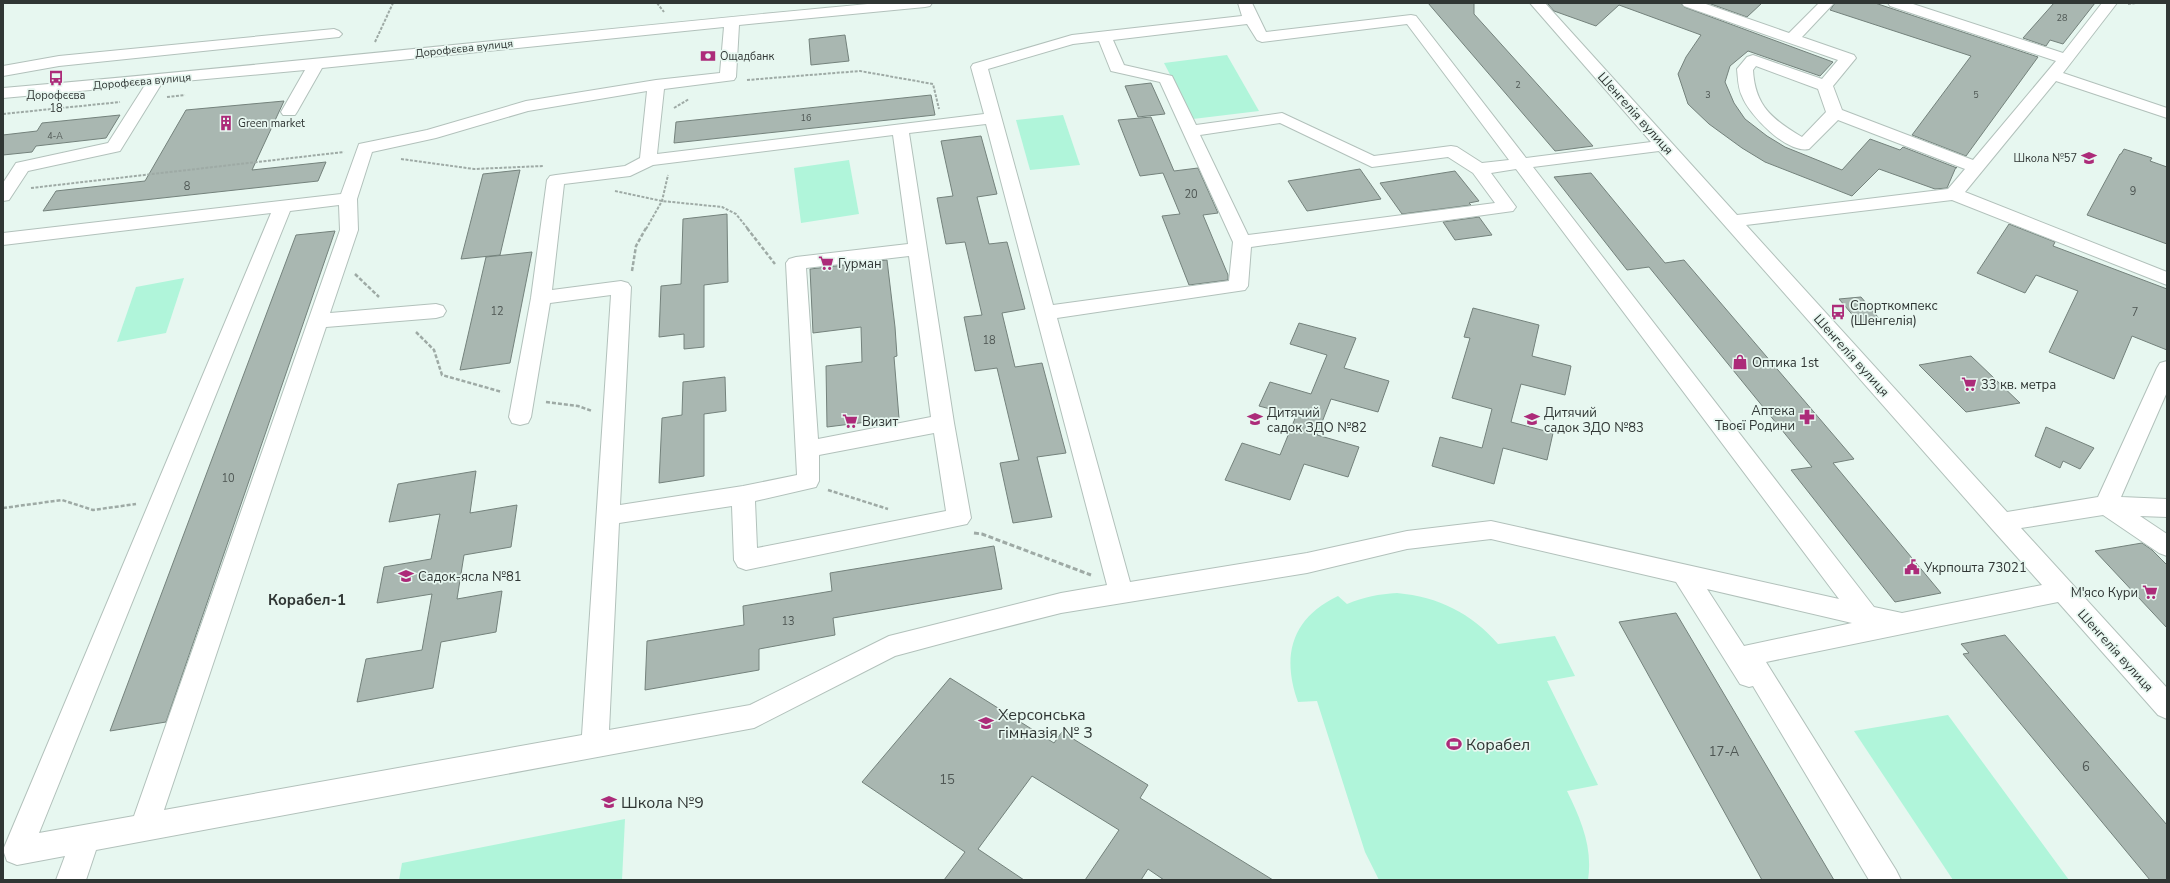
<svg xmlns="http://www.w3.org/2000/svg" width="2170" height="883" font-family="'Nunito Sans',sans-serif">
<style>
.green{fill:#b0f5da}
.building{fill:#a9b7b1;stroke:#74827c}
.lines{fill:none;stroke-linecap:round;stroke-linejoin:round}
.minor-casing{stroke:#b2c1bb;stroke-width:2}
.path-far2{stroke:#9eaaa5;stroke-width:2;stroke-dasharray:3 1.5;stroke-linecap:butt}
.path-far1{stroke:#9eaaa5;stroke-width:2.5;stroke-dasharray:4 2;stroke-linecap:butt}
.path{stroke:#9eaaa5;stroke-width:3;stroke-dasharray:5 2.5;stroke-linecap:butt}
.minor{fill:#fff;fill-rule:evenodd}
.labels{text-anchor:middle;stroke-width:3.5;stroke-linejoin:round;paint-order:stroke}
.far-number-label{font-size:9px;fill:#4e5653}
.far-street-label{font-size:11px;fill:#303634;stroke:#e7f7f0}
.far-poi-label{font-size:11px;fill:#303634;stroke:#e7f7f0;text-anchor:start}
.number-label{font-size:11px;fill:#4e5653}
.street-label{font-size:13px;fill:#303634;stroke:#e7f7f0}
.poi-label{font-size:13px;fill:#303634;stroke:#e7f7f0;text-anchor:start}
.near-number-label{font-size:13px;fill:#4e5653}
.quarter-label{font-size:15px;font-weight:bold;fill:#303634;stroke:#e7f7f0}
.near-poi-label{font-size:16px;fill:#303634;stroke:#e7f7f0;text-anchor:start}
</style>
<rect width="100%" height="100%" fill="#e7f7f0"/>
<g class="green">
<path d="M1227,55L1259,111L1193,119L1164,63Z"/>
<path d="M1063,115L1080,165L1030,170L1016,120Z"/>
<path d="M849,160L859,214L801,223L794,168Z"/>
<path d="M184,278L166,333L117,342L136,287Z"/>
<path d="M1397,593C1439,597 1471,613 1498,644L1555,636L1575,676L1547,681L1598,785L1567,791C1581,820 1593,847 1588,880H1379L1365,852L1317,701L1298,702C1281,655 1292,618 1338,596L1347,604C1364,597 1379,594 1397,593Z"/>
<path d="M1948,715L2069,880H1953L1854,731Z"/>
<path d="M625,819L622,880H399L402,863Z"/>
</g>
<g class="building">
<path d="M1428,3H1474V14L1593,146L1555,151Z"/>
<path d="M1547,3H1681L1684,7L1833,62L1820,76L1748,51L1730,66L1725,82L1734,103L1745,119L1767,136L1785,147L1842,170L1870,139L1900,150L1903,147L1957,168L1956,167L1947,188L1935,189L1879,169L1852,196L1765,162L1742,148L1709,124L1688,104L1678,74L1686,57L1701,35L1619,5L1596,26L1554,11Z"/>
<path d="M1708,3H1762L1747,17Z"/>
<path d="M1835,3H1875L2038,57L1966,156L1912,135L1971,56L1830,10Z"/>
<path d="M2054,3H2095L2063,44L2050,40L2046,46L2023,38Z"/>
<path d="M845,35L849,61L811,65L809,39Z"/>
<path d="M1151,83L1165,114L1138,117L1125,86Z"/>
<path d="M931,95L935,115L674,143L676,122Z"/>
<path d="M284,101L252,170L326,162L318,181L43,211L56,191L145,181L186,110Z"/>
<path d="M120,115L106,138L36,146L32,152L3,155V135L37,131L42,123Z"/>
<path d="M1151,117L1174,171L1198,168L1218,213L1203,215L1228,275V280L1189,285L1162,216L1180,214L1163,173L1140,176L1118,120Z"/>
<path d="M981,136L997,194L977,197L989,244L1007,242L1025,309L1002,313L1015,367L1042,363L1066,453L1037,457L1052,517L1013,523L1000,463L1019,460L997,368L975,371L964,317L982,315L965,242L946,244L937,198L953,196L941,141Z"/>
<path d="M2124,149L2152,158L2150,161L2167,167V244L2087,215L2120,154H2121Z"/>
<path d="M1360,169L1381,199L1307,211L1288,181Z"/>
<path d="M520,170L500,255L461,259L483,174Z"/>
<path d="M1455,171L1479,201L1469,203L1471,205L1402,214L1380,183Z"/>
<path d="M1591,173L1665,263L1684,260L1854,459L1833,463L1941,593L1895,602L1791,470L1812,467L1649,267L1627,270L1554,177Z"/>
<path d="M727,214L728,282L704,285V347L684,349V334L659,337L661,286L681,284L683,219Z"/>
<path d="M1479,217L1492,235L1455,240L1443,222Z"/>
<path d="M2009,224L2055,242L2053,246L2167,289V350L2132,336L2114,379L2049,352L2078,291L2036,275L2025,293L1977,273Z"/>
<path d="M335,231L166,722L110,731L296,235Z"/>
<path d="M532,252L510,363L460,370L486,257Z"/>
<path d="M887,260L895,327L897,356L894,357L899,418L827,427L826,366L862,362L861,327L813,333L810,269Z"/>
<path d="M1861,297L1883,323L1861,325L1839,299Z"/>
<path d="M1473,308L1539,325L1532,356L1571,366L1565,395L1521,384L1511,422L1553,433L1547,460L1503,448L1494,484L1432,466L1440,437L1482,448L1492,409L1452,398L1470,338L1464,337Z"/>
<path d="M1299,323L1356,338L1344,368L1389,381L1378,412L1331,399L1317,435L1359,447L1348,477L1304,464L1290,500L1225,480L1242,443L1280,455L1296,416L1259,406L1270,382L1311,394L1327,355L1290,344Z"/>
<path d="M1971,356L2020,403L1966,412L1919,365Z"/>
<path d="M725,377L726,411L704,414V476L659,483L662,418L682,415L683,382Z"/>
<path d="M2046,427L2094,448L2080,469L2063,461L2060,468L2035,456Z"/>
<path d="M476,471L470,513L517,505L511,547L464,555L457,599L502,591L496,632L441,642L433,688L357,702L366,659L422,650L432,594L377,603L384,567L431,559L440,514L389,522L398,484Z"/>
<path d="M2142,543L2152,550L2167,565V628L2095,551Z"/>
<path d="M994,546L1002,589L833,618L835,635L759,649V670L645,690L647,641L744,625L743,606L832,591L830,573Z"/>
<path d="M1676,613L1834,880H1762L1619,622Z"/>
<path d="M2005,635L2167,825V880H2150L1963,654L1969,653L1961,644Z"/>
<path d="M950,678L1054,743L1062,732L1148,785L1140,798L1273,880H1164L1148,869L1141,880H1085L1119,830L1032,776L978,849L1024,880H944L965,852L862,782Z"/>
</g>
<g class="lines">
<g class="minor-casing">
<g id="minor">
<path d="M878,3H932L930,6L925,7L739,25L736,77L734,80L664,89L657,154L984,114L971,67L973,64L1072,35L1242,16L1238,3H1252L1266,32L1411,15L1416,16L1526,158L1651,142L1530,3H1545L1737,215L1948,189L1965,169L1838,120L1809,149C1787,154 1749,115 1742,96C1738,88 1738,78 1737,69L1747,57L1753,55L1822,79L1838,60L1684,6L1682,3H1703L1789,33L1819,3H1834L1802,37L1854,55L1856,58L1833,86L1842,110L1973,160L2056,61L1890,6L1888,3H1910L2063,53L2102,3H2117L2063,73L2167,108V118L2056,81L1965,192L2167,272V285L1952,200L1746,225L2007,512L2098,497L2157,368L2160,363L2167,361V392L2121,497L2167,499V517L2140,516L2167,534V556L2159,553L2103,515L2021,528L2167,688V719L2158,715L2058,602L1766,662L1896,870L1901,880H1869L1753,686L1749,687L1740,684L1676,582L1491,539L1407,549L1307,573L1061,613L962,638L895,656L754,728L96,850L86,880H56L65,856L17,865L7,861L3,850L271,213L3,245V233L341,194L359,144L427,130L526,101L656,80L720,73L724,27L322,68L297,112L295,115H283L281,112L305,70L162,83L120,151L28,171L9,200L3,201V183L16,163L108,143L145,85L3,98V88C295,63 587,30 878,3ZM1247,24L1257,40L1262,42L1407,24L1509,160L1482,163L1457,147L1451,146L1374,156L1282,113L1196,125L1172,76L1124,65L1113,40ZM1099,41L1111,71L1160,82L1233,242L1229,281L1053,305L988,69L1073,44ZM1756,66L1818,89L1826,112L1802,137C1772,119 1755,106 1753,70ZM647,91L640,158L625,166L556,175L550,176L547,180L531,298L509,417L512,423L520,425L528,423L531,417L550,303L611,295L582,735L164,810L326,327L436,318L443,316L446,311L443,306L436,304L330,313L358,230L357,199L372,152L436,138L528,111ZM1280,123L1372,167L1448,157L1473,173L1495,203L1248,235L1200,135ZM986,124L1107,585L1061,593L889,636L750,705L609,730L619,523L732,506L734,560L738,567L746,570L967,524L971,518L954,423L909,133ZM893,135L908,244L796,257L789,259L786,263L797,475L743,486L620,505L631,287L628,283L621,281L552,290L564,184L630,176L653,165ZM1659,151L1992,529L2042,585L1902,613L1874,607L1533,167ZM1516,169L1839,599L1491,521L1407,531L1307,553L1130,582L1057,318L1245,290L1248,286L1251,247L1513,211L1516,207L1491,173ZM339,205L340,230L134,816L39,833L290,211ZM909,256L931,417L818,439L806,268ZM934,433L946,511L757,548L755,501L816,487L819,481V455ZM1707,589L1852,623L1744,646Z"/>
<path d="M334,29L339,31L342,34L339,37L59,66L3,76V66L59,56Z"/>
</g>
</g>
<g class="path-far2">
<path d="M657,3L664,12"/>
<path d="M2128,4L2136,3"/>
<path d="M375,42L393,3"/>
<path d="M747,80L860,71L933,84L939,109"/>
<path d="M167,97L185,95"/>
<path d="M674,108L689,99"/>
<path d="M3,114L120,102"/>
<path d="M401,159L474,169L543,166"/>
<path d="M31,188L344,152"/>
<path d="M615,191L662,201L722,207L736,214L748,229"/>
<path d="M646,229L662,201L668,175"/>
</g>
<g class="path-far1">
<path d="M747,228L775,264"/>
<path d="M632,271L636,246L646,228"/>
<path d="M355,274L379,297"/>
<path d="M416,332L434,350L442,375L502,392"/>
<path d="M546,402L578,406L592,411"/>
<path d="M828,490L888,509"/>
<path d="M3,508L62,500L93,510L136,504"/>
</g>
<path class="path" d="M974,533L982,534L1091,575"/>
<use href="#minor" class="minor"/>
</g>
<defs>
<g id="bank-bare" transform="scale(1.2)"><path d="M-6-4H6V4H-6ZM0-2.3a2.3 2.3 0 1 0 0 4.6a2.3 2.3 0 1 0 0-4.6Z" fill="#ac2b79" stroke="#e7f7f0" stroke-width="2.5" paint-order="stroke"/></g>
<g id="bus-bare" transform="scale(1.2)"><path d="M-5-6H5V4H4V6H2V4H-2V6H-4V4H-5ZM-3.5-4V0h7V-4ZM-3.5 1.2v1.5H-2V1.2ZM2 1.2v1.5H3.5V1.2Z" fill="#ac2b79" stroke="#e7f7f0" stroke-width="2.5" paint-order="stroke"/></g>
<g id="building-bare" transform="scale(1.2)"><path d="M-4-6H4V6H1V3H-1V6H-4ZM-2.5-4.3h1.7v1.8h-1.7ZM.8-4.3h1.7v1.8H.8ZM-2.5-1h1.7V.8h-1.7ZM.8-1h1.7V.8H.8Z" fill="#ac2b79" stroke="#e7f7f0" stroke-width="2.5" paint-order="stroke"/></g>
<g id="school-bare" transform="scale(1.2)"><path d="M0-5L7-2L0 1L-7-2ZM-4 1L0 2.5L4 1V4Q0 6-4 4Z" fill="#ac2b79" stroke="#e7f7f0" stroke-width="2.5" paint-order="stroke"/></g>
<g id="supermarket-bare" transform="scale(1.2)"><path d="M-6-5.5h2.5l.6 2H6L4.5 2H-2.5L-4.4-4H-6ZM-1.5 3.2a1.3 1.3 0 1 0 .1 0ZM3 3.2a1.3 1.3 0 1 0 .1 0Z" fill="#ac2b79" stroke="#e7f7f0" stroke-width="2.5" paint-order="stroke"/></g>
<g id="shop-bare" transform="scale(1.2)"><path d="M-5-2.5h2.3a2.7 3.5 0 0 1 5.4 0H5L5.5 6h-11ZM-1.5-2.5h3a1.5 2.3 0 0 0-3 0Z" fill="#ac2b79" stroke="#e7f7f0" stroke-width="2.5" paint-order="stroke"/></g>
<g id="pharmacy-bare" transform="scale(1.2)"><path d="M-2-6h4v4h4v4h-4v4h-4v-4h-4v-4h4Z" fill="#ac2b79" stroke="#e7f7f0" stroke-width="2.5" paint-order="stroke"/></g>
<g id="civic-bare" transform="scale(1.2)"><path d="M-.6-6.5H3V-4.5H.6V-3L4-1V1h2V6H-6V1h2V-1L-.6-3ZM-1.2 2.5V6h2.4V2.5Z" fill="#ac2b79" stroke="#e7f7f0" stroke-width="2.5" paint-order="stroke"/></g>
<g id="stadium-bare" transform="scale(1.2)"><path d="M0-5a6.5 5 0 1 0 0 10a6.5 5 0 1 0 0-10ZM-3.5-1.8h7v3.6h-7Z" fill="#ac2b79" stroke="#e7f7f0" stroke-width="2.5" paint-order="stroke"/></g>
</defs>
<g fill-rule="evenodd">
<use href="#bank-bare" x="708" y="56"/>
<use href="#bus-bare" x="56" y="78"/>
<use href="#building-bare" x="226" y="123"/>
<use href="#school-bare" x="2089" y="158"/>
<use href="#supermarket-bare" x="826" y="263"/>
<use href="#bus-bare" x="1838" y="312"/>
<use href="#shop-bare" x="1740" y="362"/>
<use href="#supermarket-bare" x="1969" y="384"/>
<use href="#pharmacy-bare" x="1807" y="417"/>
<use href="#school-bare" x="1255" y="419"/>
<use href="#school-bare" x="1532" y="419"/>
<use href="#supermarket-bare" x="850" y="421"/>
<use href="#civic-bare" x="1912" y="567"/>
<use href="#school-bare" x="406" y="576"/>
<use href="#supermarket-bare" x="2150" y="592"/>
<use href="#school-bare" x="986" y="723"/>
<use href="#stadium-bare" x="1454" y="744"/>
<use href="#school-bare" x="609" y="802"/>
</g>
<g class="labels">
<g class="far-number-label">
<text x="2062" y="21">28</text>
<text x="1518" y="88">2</text>
<text x="1708" y="98">3</text>
<text x="1976" y="98">5</text>
<text x="806" y="121">16</text>
<text x="55" y="139">4-А</text>
</g>
<g class="far-street-label">
<text transform="translate(464 48) rotate(-6)" y="4">Дорофєєва вулиця</text>
<text transform="translate(142 81) rotate(-5)" y="4">Дорофєєва вулиця</text>
</g>
<g class="far-poi-label">
<text x="720" y="60">Ощадбанк</text>
<text x="56" y="99" text-anchor="middle">Дорофєєва<tspan x="56" dy="13">18</tspan></text>
<text x="238" y="127">Green market</text>
<text x="2077" y="162" text-anchor="end">Школа №57</text>
</g>
<g class="number-label">
<text x="187" y="190">8</text>
<text x="2133" y="195">9</text>
<text x="1191" y="198">20</text>
<text x="497" y="315">12</text>
<text x="2135" y="316">7</text>
<text x="989" y="344">18</text>
<text x="228" y="482">10</text>
<text x="788" y="625">13</text>
</g>
<g class="street-label">
<text transform="translate(1636 113) rotate(48)" y="5">Шенгелія вулиця</text>
<text transform="translate(1852 355) rotate(48)" y="5">Шенгелія вулиця</text>
<text transform="translate(2116 650) rotate(48)" y="5">Шенгелія вулиця</text>
</g>
<g class="poi-label">
<text x="838" y="268">Гурман</text>
<text x="1850" y="310">Спорткомпекс<tspan x="1850" dy="15">(Шенгелія)</tspan></text>
<text x="1752" y="367">Оптика 1st</text>
<text x="1981" y="389">33 кв. метра</text>
<text x="1795" y="415" text-anchor="end">Аптека<tspan x="1795" dy="15">Твоєї Родини</tspan></text>
<text x="1267" y="417">Дитячий<tspan x="1267" dy="15">садок ЗДО №82</tspan></text>
<text x="1544" y="417">Дитячий<tspan x="1544" dy="15">садок ЗДО №83</tspan></text>
<text x="862" y="426">Визит</text>
<text x="1924" y="572">Укрпошта 73021</text>
<text x="418" y="581">Садок-ясла №81</text>
<text x="2138" y="597" text-anchor="end">М'ясо Кури</text>
</g>
<g class="near-number-label">
<text x="1724" y="756">17-А</text>
<text x="2086" y="771">6</text>
<text x="947" y="784">15</text>
</g>
<g class="quarter-label">
<text x="307" y="605">Корабел-1</text>
</g>
<g class="near-poi-label">
<text x="998" y="720">Херсонська<tspan x="998" dy="18">гімназія № 3</tspan></text>
<text x="1466" y="750">Корабел</text>
<text x="621" y="808">Школа №9</text>
</g>
</g>
<rect width="2170" height="883" fill="none" stroke="#303634" stroke-width="8"/>
</svg>
